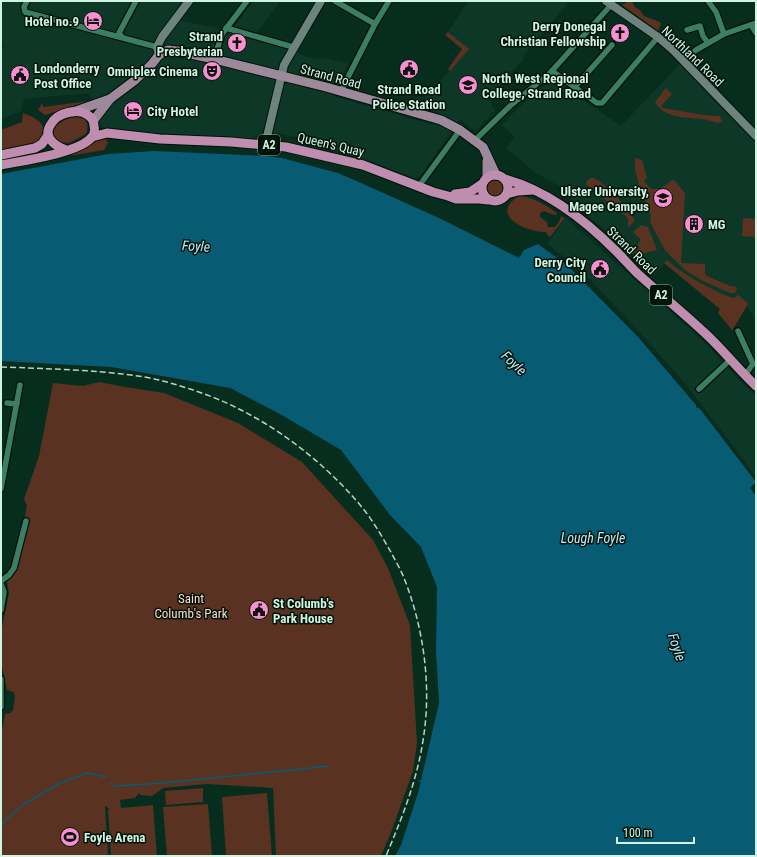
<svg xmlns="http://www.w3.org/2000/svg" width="757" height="857" font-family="'Roboto Condensed',sans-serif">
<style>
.built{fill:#0d3827}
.green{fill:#593222}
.water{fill:#075b72}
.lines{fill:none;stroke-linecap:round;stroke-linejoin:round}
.stream{stroke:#075b72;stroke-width:1.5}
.minor-casing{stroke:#01130a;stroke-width:8}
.secondary-casing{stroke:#01130a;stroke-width:10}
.primary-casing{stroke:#01130a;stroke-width:11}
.trunk-casing{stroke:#01130a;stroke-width:11}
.minor{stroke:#3b7e61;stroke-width:5.5}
.secondary{stroke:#6d847e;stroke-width:8}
.primary{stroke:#9e899b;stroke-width:9}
.trunk{stroke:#bf8dae;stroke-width:9}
.rail{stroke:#b4d7c6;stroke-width:1.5;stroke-dasharray:6 3;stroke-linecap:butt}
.labels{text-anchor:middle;stroke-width:3;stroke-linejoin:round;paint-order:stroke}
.shield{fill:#001409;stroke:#92b0a1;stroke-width:1}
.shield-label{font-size:12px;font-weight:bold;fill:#d1f3e2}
.poi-label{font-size:13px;font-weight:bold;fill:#d1f3e2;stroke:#001409;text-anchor:end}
.street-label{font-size:13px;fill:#d1f3e2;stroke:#001409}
.park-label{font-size:13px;fill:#ffd6c5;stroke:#001409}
.water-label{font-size:14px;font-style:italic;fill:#bdeafb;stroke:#001409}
</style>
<rect width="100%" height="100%" fill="#072d1e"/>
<g class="built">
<path d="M1,1H186L174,19L221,29L230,32L254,1H280L256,34L307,57L323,59L325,58L348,63L333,96L434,125L438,112L418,107L468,49L448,32L468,1H570L524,55L523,60L488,97L495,111L475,131L460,119L420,176L414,178L357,156L325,148L326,146L317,143L315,145L309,144V140L277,133H262L255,136L254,140L110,130L102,127L99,121L100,116L89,93L24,99L21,111L4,118L1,125V49L4,47L1,36Z"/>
<path d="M681,63L756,141V321L747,306L732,330L718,313L720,309L665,263L654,275L621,243L575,205L567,191L536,173L506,148L515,137L502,125L515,111L552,79L621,126Z"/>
<path d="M566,218L704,342L736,377L756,396V477L725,435L678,375L632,324L581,270L547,244Z"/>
</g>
<g class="green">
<path d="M629,1H632L634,6L640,10L644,16L660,22L661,24L658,31L622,5Z"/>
<path d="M448,32L469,49L450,71L448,69L462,49L445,35Z"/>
<path d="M666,88L672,94L661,106L663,108L703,115L720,116L722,122L717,123C697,114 668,124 655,102Z"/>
<path d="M89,101V102L45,115L38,110L41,105L43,104V107Z"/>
<path d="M23,113C33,117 47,122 43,136C42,139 38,143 35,145C24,148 12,149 1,151V130L22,122Z"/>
<path d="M75,116C86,116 90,124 86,134L69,143L60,142C41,129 64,120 75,116Z"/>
<path d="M104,139H106L108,143L104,150L74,155H63L94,140Z"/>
<path d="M636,158L642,160L647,178L644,181L651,189H660L672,180L675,181L685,193L681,263L705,264V274L707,276L730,286L737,287L736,292L733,293H730L703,281L685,270L665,250L650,222L651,216L639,185L635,169V159Z"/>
<path d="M590,178H594C611,188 624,204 635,220L628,228V218L587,185L586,182Z"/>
<circle cx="495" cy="188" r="9"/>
<path d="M519,196C534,197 545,205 557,213L556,215L551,214L544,211L540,213V217L547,222L548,227H555L559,222L561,216L565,218L550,237L547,235L546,232C526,232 488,215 519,196Z"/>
<path d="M743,218L756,219V237L742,236Z"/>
<path d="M641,225L648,227L657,250L637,255L634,253L639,247L638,244L641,240L633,232Z"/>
<path d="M667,260C685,276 708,288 730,297L734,298L738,295L748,303L747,306L733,329L732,330L718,313L720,309L664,263Z"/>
<path d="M99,382L125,387L164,393L238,423L302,462L373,540L388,568L410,625L417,743L413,771L392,830L381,856H276L273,788L207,784L163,788L152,796L140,795L139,793L135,798L120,800L121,808L153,805L157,856H111L108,809H110L105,806L108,856H1V736L5,714L10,713L13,710L15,696L13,692L7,690L1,662V632L9,593L7,582L18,565L24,520L27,506L24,499L39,456L53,383L83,386Z"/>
<path d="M203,788V802L166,805L165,791Z"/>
<path d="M267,793L272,856H226L222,797Z"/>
<path d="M208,804L212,856H167L163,807Z"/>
</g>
<path class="water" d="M154,151L266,156L282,158L319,168L338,173L361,183L439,218L519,258L524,250L538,244L568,266L638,337L696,405V407L700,409L756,482L750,488L756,496V856H395L401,845L418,793L439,703L436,651L437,587L421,547L390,515L341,450L280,414L230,388L111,367L1,361V174L108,154Z"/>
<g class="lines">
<g class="stream">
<path d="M419,781H421"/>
<path d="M111,783L115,786L163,783L329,766"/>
<path d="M1,824L24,804L58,784L87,773L106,777"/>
</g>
<g class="minor-casing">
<g id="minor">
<path d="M27,1L24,7L25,12L157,47"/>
<path d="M335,1L375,24"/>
<path d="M708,1L716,12L724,34"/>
<path d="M751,25L756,33"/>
<path d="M226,28L293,47"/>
<path d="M687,30L700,26L703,36L708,43"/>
<path d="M122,37L119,33L136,1"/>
<path d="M214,59L222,34L247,1"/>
<path d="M684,60L696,50L724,34L756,23"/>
<path d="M552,71L597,103H602L658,37"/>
<path d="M575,87L612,45"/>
<path d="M341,91L375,24L389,1"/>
<path d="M474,141L510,106L550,73L611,5"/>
<path d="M419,186L460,130"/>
<path d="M738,331L753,364L745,375"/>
<path d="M699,389L730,360"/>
<path d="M7,403L17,404"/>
<path d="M1,489L20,385"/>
<path d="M1,581L9,575L14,568L26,521"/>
<path d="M1,584L4,592L1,610"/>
<path d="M1,679V707"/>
</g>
</g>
<g class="secondary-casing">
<g id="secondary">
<path d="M606,1L658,37L673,50L756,136"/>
<path d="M159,55L157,47L162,37L189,1"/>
<path d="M265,145L284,65L321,1"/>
</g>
</g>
<g class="primary-casing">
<g id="primary">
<path d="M73,112L110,99"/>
<path d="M93,121L110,99L134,81L151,65L159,55L168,50L177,51L214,59L326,87L441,120L460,130L483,147L496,175"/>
<path d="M487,161V177"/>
</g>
</g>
<g class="trunk-casing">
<g id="trunk">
<path d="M92,137L107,133L160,139L231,142L286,147L363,165L433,192L448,196L456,199H479L488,200"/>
<path d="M1,155L35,148L42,144L48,135"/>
<path d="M1,165C21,161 78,153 91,138C94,135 95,130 94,126C94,122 92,118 89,116C78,107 57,113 51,124C42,137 55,146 66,150"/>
<circle cx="495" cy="188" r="13"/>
<path d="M505,179C546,190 586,221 616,251C623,258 630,266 637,273C660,294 685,314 707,335C724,351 739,370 756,386"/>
<path d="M455,194L470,192L482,184"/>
<path d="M507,194L518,191L533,190"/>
</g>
</g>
<use href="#minor" class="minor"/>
<use href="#secondary" class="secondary"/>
<use href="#primary" class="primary"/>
<use href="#trunk" class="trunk"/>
<path class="rail" d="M1,367C31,368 60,369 90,371C114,373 140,375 163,381C189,388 216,397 239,409C287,433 332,470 365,511C375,524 384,540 392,554C396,562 401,570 404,578C421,621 429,669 426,715C422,768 406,808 386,856"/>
</g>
<defs>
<g id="hotel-disc" transform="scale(1)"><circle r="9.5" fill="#f690cf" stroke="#001409"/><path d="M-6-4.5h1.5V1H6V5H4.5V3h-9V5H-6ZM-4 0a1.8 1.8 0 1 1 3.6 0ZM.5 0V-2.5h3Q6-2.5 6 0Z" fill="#111"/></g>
<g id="church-disc" transform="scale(1)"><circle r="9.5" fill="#f690cf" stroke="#001409"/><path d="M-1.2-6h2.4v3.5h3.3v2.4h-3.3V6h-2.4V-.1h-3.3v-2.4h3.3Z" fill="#111"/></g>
<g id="civic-disc" transform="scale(1)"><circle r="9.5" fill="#f690cf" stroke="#001409"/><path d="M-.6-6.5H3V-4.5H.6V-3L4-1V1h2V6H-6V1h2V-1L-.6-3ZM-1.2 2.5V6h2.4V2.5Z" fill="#111"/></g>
<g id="theatre-disc" transform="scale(1)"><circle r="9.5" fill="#f690cf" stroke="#001409"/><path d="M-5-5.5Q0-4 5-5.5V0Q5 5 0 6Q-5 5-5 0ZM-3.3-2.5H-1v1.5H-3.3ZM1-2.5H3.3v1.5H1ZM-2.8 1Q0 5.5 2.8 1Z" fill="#111"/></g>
<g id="university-disc" transform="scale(1)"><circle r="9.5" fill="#f690cf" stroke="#001409"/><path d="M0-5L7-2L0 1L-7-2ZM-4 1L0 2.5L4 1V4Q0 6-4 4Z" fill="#111"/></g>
<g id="building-disc" transform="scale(1)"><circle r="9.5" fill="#f690cf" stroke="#001409"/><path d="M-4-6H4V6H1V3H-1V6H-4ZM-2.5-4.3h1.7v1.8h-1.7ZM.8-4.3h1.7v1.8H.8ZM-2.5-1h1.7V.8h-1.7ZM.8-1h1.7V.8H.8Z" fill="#111"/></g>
<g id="stadium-disc" transform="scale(1)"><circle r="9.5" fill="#f690cf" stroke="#001409"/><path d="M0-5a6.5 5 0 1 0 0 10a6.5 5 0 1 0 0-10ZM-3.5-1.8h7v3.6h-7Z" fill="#111"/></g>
</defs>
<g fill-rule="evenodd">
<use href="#hotel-disc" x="93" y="21"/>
<use href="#church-disc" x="620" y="33"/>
<use href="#church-disc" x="237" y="43"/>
<use href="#civic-disc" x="409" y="69"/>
<use href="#theatre-disc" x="212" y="71"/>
<use href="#civic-disc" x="20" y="75"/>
<use href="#university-disc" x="468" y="85"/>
<use href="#hotel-disc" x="133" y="111"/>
<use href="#university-disc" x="663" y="198"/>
<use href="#building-disc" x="694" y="224"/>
<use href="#civic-disc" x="600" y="269"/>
<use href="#civic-disc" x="259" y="610"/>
<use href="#stadium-disc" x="70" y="837"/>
</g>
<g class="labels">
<g class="shield">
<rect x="258" y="135" width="22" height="20" rx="3"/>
<rect x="650" y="285" width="22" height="20" rx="3"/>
</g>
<g class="shield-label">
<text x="269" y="149">A2</text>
<text x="661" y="299">A2</text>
</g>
<g class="poi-label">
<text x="79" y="26">Hotel no.9</text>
<text x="606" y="31">Derry Donegal<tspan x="606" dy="15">Christian Fellowship</tspan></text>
<text x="223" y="41">Strand<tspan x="223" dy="15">Presbyterian</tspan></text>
<text x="34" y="73" text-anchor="start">Londonderry<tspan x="34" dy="15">Post Office</tspan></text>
<text x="198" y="76">Omniplex Cinema</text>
<text x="482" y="83" text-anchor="start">North West Regional<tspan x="482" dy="15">College, Strand Road</tspan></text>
<text x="409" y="94" text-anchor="middle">Strand Road<tspan x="409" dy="15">Police Station</tspan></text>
<text x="147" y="116" text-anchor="start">City Hotel</text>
<text x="649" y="196">Ulster University,<tspan x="649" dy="15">Magee Campus</tspan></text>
<text x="708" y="229" text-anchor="start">MG</text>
<text x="586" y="267">Derry City<tspan x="586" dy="15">Council</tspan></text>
<text x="273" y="608" text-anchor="start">St Columb's<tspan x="273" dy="15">Park House</tspan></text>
<text x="84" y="842" text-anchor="start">Foyle Arena</text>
</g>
<g class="street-label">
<text transform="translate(693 56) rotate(44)" y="5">Northland Road</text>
<text transform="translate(331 76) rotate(15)" y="5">Strand Road</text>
<text transform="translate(331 144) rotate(13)" y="5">Queen's Quay</text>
<text transform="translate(632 250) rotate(44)" y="5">Strand Road</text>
</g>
<g class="park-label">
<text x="191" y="603">Saint<tspan x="191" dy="15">Columb's Park</tspan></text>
</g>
<g class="water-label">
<text transform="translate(196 246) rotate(3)" y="5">Foyle</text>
<text transform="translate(514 363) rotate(43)" y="5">Foyle</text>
<text x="593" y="543">Lough Foyle</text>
<text transform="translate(677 647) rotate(71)" y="5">Foyle</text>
</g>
</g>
<rect width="757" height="857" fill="none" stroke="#d1f3e2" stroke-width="4"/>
<path d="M617 837v6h77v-6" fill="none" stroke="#d1f3e2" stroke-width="2"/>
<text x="623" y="837" font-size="12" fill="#d1f3e2" stroke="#001409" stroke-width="3" paint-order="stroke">100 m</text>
</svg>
